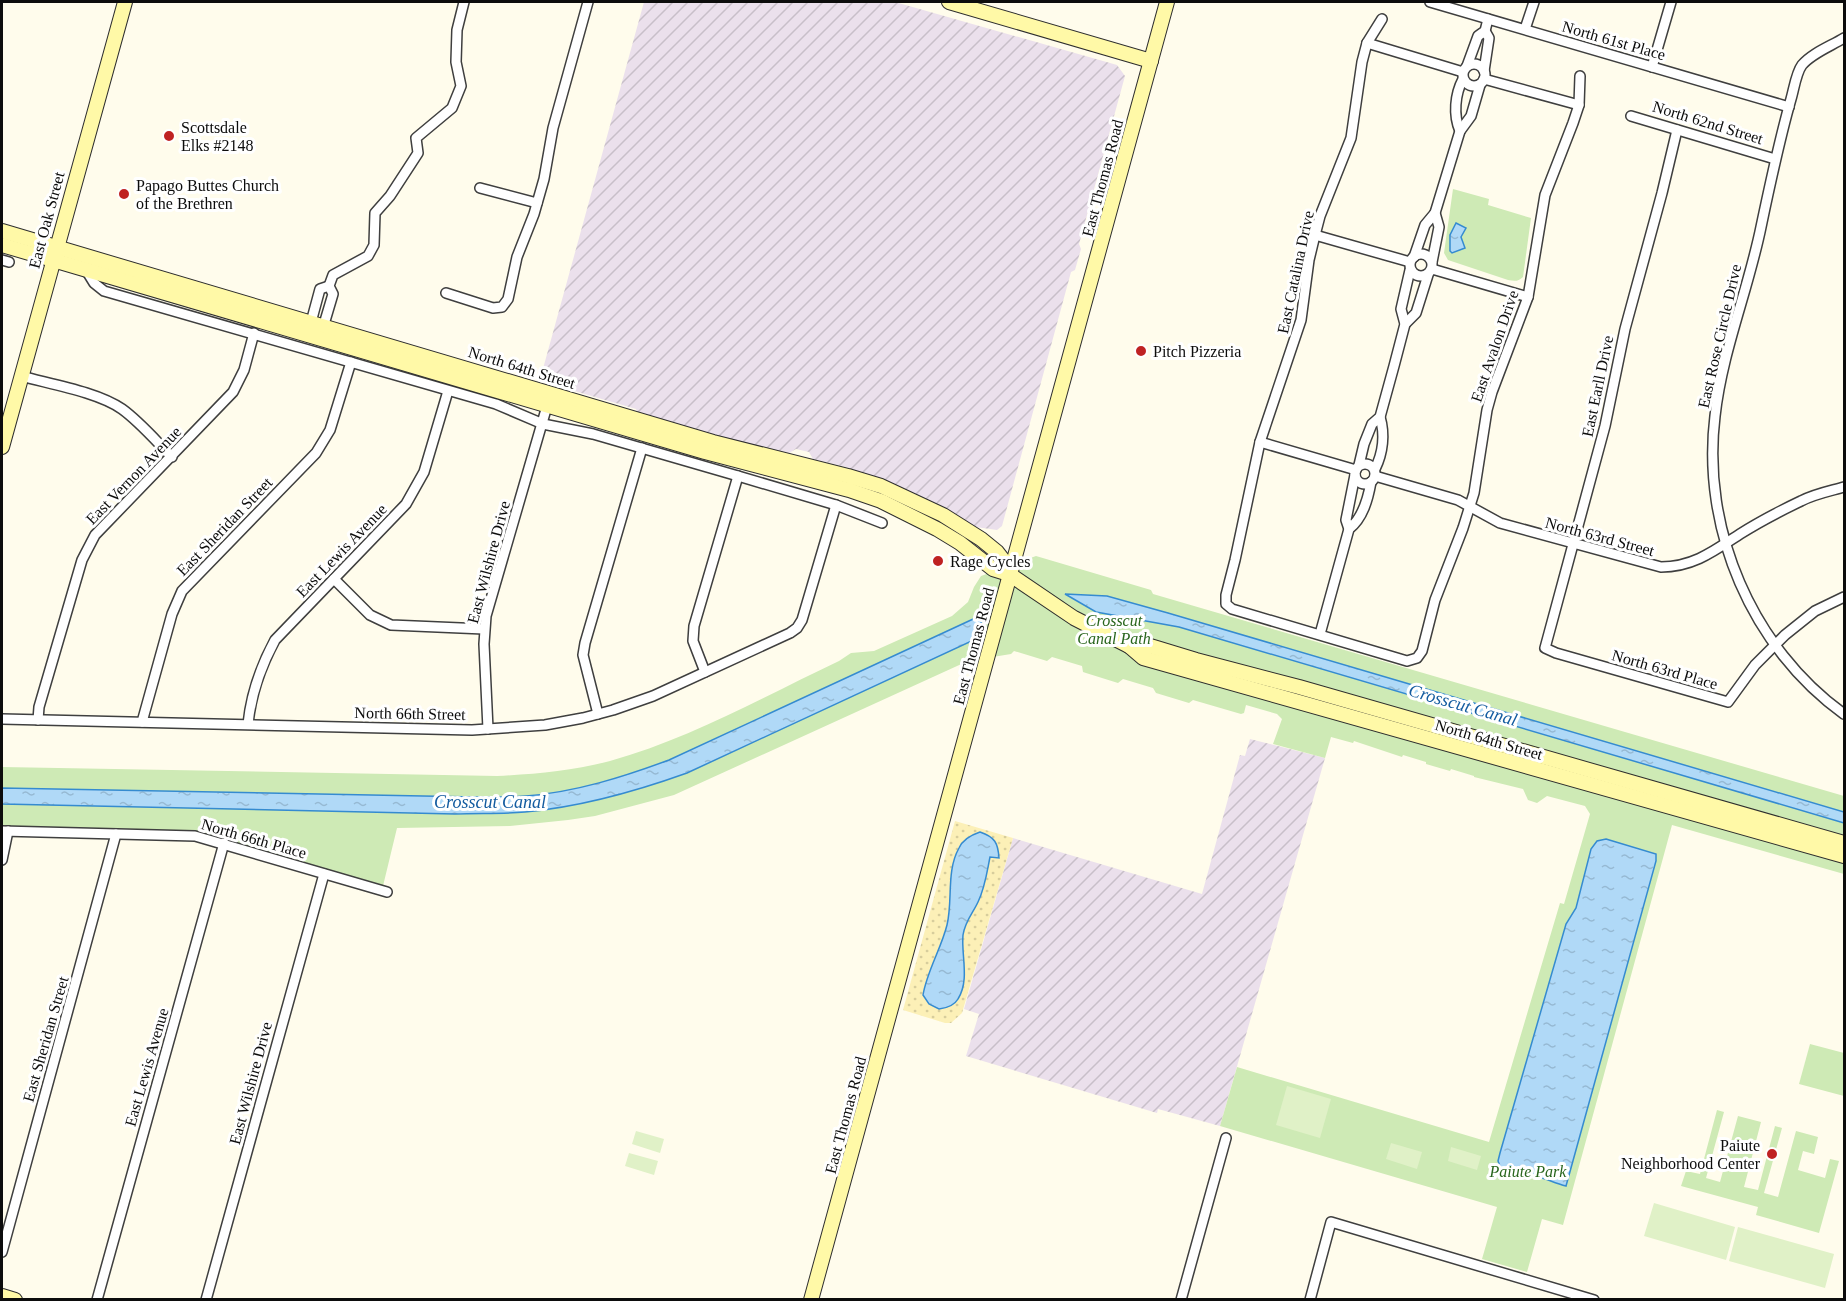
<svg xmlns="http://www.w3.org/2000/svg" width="1846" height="1301" font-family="Georgia,serif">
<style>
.industrial{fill:url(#industrial-furrows)}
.grass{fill:#ceeab5}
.sand{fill:url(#sand-dots)}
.pitch{fill:#e0f1c7}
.water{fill:url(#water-ripples);stroke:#358bd0;stroke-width:1.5}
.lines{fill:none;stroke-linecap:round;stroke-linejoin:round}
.street-casing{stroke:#3f3f3f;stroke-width:12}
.secondary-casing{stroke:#2e2e2e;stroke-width:16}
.street{stroke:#fff;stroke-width:9}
.secondary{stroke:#fff9a7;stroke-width:14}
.poi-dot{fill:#bf2222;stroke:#fff;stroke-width:2}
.labels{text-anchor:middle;stroke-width:6;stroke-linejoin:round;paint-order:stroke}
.street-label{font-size:16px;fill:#0c0c0c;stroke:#fff}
.poi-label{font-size:16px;fill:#0c0c0c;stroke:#fff;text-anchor:start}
.park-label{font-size:16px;font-style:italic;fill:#28651c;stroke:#fff}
.water-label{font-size:18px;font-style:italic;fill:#145ca0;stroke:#fff}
</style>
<defs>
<pattern id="industrial-furrows" width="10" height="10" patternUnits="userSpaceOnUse" patternTransform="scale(1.5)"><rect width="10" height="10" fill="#ebe0ec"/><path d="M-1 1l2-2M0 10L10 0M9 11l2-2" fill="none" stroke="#c8bfc9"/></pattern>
<pattern id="sand-dots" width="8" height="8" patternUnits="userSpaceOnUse" patternTransform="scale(1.5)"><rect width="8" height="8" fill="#fcf0b7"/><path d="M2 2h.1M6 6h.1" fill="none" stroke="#d7cd9c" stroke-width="1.8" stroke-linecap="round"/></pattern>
<pattern id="water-ripples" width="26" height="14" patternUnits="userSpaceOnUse" patternTransform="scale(1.5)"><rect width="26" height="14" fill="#b0d9f7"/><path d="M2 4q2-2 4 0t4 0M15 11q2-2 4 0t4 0" fill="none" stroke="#96b9d3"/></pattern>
</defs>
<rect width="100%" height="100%" fill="#fffcec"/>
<g class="industrial">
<path d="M644,2H895L1117,65L1125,76L1079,244L1081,249L1075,270L1071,272L1002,526L997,530L976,527L944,507L878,478L851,471L850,468L813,459L809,452L796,449L789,453L711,435L638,413L636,409L564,388L560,381L541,376Z"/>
<path d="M1250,739L1325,758L1220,1126L1158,1109L1157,1113L966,1056L979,1014L964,1009L1013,838L1202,894L1240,755L1245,756Z"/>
</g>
<g class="grass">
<path d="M1453,189L1489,199L1488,205L1531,218L1523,277C1518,282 1514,281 1508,280L1448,260L1444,253Z"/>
<path d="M1036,556L1151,590L1153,594L1844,796V874L1672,825L1563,1225L1542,1219L1527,1272L1482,1259L1497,1207L1220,1126L1237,1067L1489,1142L1560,903L1564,904L1590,814L1585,806L1547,796L1537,803L1528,800L1523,789L1474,777V776L1451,769L1450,771L1426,764V762L1403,755L1402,757L1354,741L1353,743L1331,737L1325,758L1273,744L1282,719L1277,714L1246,705L1244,713L1241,714L1193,700L1189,703L1156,693L1153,688L1123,679L1118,683L1086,673L1083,672L1082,666L1052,657L1047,661L1014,651L1011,654L968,661L674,795L595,816L568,820L510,826L397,828L383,886L387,892L195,836L2,831V767L497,776C535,774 573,771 610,761C689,739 765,696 839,661L851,653L874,651L952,616L968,602L974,587L981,576Z"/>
<path d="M1810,1044L1844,1053V1096L1799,1084Z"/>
<path d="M1717,1110L1724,1112L1706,1178L1720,1182L1738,1116L1761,1122L1744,1187L1758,1190L1775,1126L1782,1128L1764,1193L1778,1197L1796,1131L1818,1137L1814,1154L1803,1151L1798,1170L1825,1178L1830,1159L1839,1161L1819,1233L1756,1215L1758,1207L1681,1186L1686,1171L1700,1174Z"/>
</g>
<path class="sand" d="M955,821L1013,838L962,1013L951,1023H945L903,1010Z"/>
<g class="pitch">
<path d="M1287,1086L1331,1099L1320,1138L1276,1125Z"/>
<path d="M636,1131L664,1139L660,1153L632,1144Z"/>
<path d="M1391,1143L1422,1152L1417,1169L1386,1159Z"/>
<path d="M1451,1147L1481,1156L1477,1170L1448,1161Z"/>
<path d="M629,1153L658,1161L654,1175L625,1166Z"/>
<path d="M1654,1203L1735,1227L1726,1260L1644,1236Z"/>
<path d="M1738,1227L1834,1254L1825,1288L1729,1261Z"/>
</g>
<g class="water">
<path d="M1456,223L1466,228L1461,237L1465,248L1452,253L1450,251V235Z"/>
<path d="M1065,594L1107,596L1168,613L1844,812V823L1179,627L1096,612Z"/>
<path d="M984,614L976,639L687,773C634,792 581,807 525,812C502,814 479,813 455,814L2,804V788L475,797C492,797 509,797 526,796C576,792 623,777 669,760Z"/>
<path d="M980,832C995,837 998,843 999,858L990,857C987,872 985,888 978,902C973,913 965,921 963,935C961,955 970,980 958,999C954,1006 947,1008 939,1009L929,1004L923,995C927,971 941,949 947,925C953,900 946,871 959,848C963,839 971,835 980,832Z"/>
<path d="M1606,839L1656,854V861L1566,1186C1546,1181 1536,1171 1513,1178L1503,1174L1498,1161L1500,1153L1566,924L1576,908L1591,849L1597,841Z"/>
</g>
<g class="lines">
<g class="street-casing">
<g id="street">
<path d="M1430,2L1789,107"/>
<path d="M1382,19L1367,43L1362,62L1351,138L1320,216L1315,235L1309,260L1301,320L1260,442L1235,560L1226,595V604L1232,609L1407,661L1417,658L1422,651L1435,600L1463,528L1474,493L1487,410L1492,392L1528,297L1545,195L1573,123L1579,105L1580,76"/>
<path d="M1525,29L1534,2"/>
<path d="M1844,38C1831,46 1812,53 1802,65C1796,73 1794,89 1791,99C1779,141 1770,184 1761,227C1748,291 1722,352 1715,416C1701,529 1752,648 1844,714"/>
<path d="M1367,43L1463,72"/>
<circle cx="1474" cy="75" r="11"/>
<path d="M1467,66L1478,36L1485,31L1488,19"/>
<path d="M1652,67L1671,2"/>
<path d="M1484,71L1489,38L1485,31"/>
<path d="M1484,79L1579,105"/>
<path d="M1631,116L1775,159"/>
<path d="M1677,130L1662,193L1625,329L1605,426L1545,648L1556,653L1728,702L1755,665L1785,635L1815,611L1844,597"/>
<path d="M1460,131C1453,115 1455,94 1463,79"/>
<path d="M480,188L537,203"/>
<path d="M1315,235L1410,262"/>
<circle cx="1421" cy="265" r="11"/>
<path d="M1414,257L1425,225L1435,213L1460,131L1471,116L1480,85"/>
<path d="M2,260L9,262"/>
<path d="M1432,262L1439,227L1435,213"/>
<path d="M1432,269L1528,297"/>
<path d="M86,270L94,283L104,291L496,404L543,424L593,434L738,476L836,505L882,523"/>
<path d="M446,293L493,308L502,307L508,299L517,257L534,214L544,179L553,128L588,2"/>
<path d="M1405,324L1416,313L1428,275"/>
<path d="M310,326L320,289L329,286"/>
<path d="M322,331L333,294L329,286L333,275L368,256L374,245L375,213L390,196L418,153L416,138L452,108L461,86L456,62L457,30L464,2"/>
<path d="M21,376C50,384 98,392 122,409C140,422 156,441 172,457"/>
<path d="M1260,442L1356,470"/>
<circle cx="1365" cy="474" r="10"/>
<path d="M1359,465L1364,444L1372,424L1380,417L1394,366L1405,324L1401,309L1410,270"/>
<path d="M1375,469C1383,453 1385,434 1380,417"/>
<path d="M1375,476L1458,500L1500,523L1661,567C1693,567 1714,551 1740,534C1759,522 1780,511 1801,501C1814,494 1830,491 1844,487"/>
<path d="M1349,529L1346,520L1355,475"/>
<path d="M334,579L370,615L391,625L484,629"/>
<path d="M1320,634L1349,529C1363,518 1368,499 1371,482"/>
<path d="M705,672L693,641L694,626L738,476"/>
<path d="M598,714L583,655L585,643L642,448"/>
<path d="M2,719L472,730L545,725L583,718L613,710L653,696L790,633L797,628L802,620L836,505"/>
<path d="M38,720L39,707L82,560L95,535L233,392L244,370L254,333"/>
<path d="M142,722L172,614L182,591L316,453L330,430L351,362"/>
<path d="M248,724C251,694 261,666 275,640L406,504L424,472L448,391"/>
<path d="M488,729L484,644L486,616L547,406"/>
<path d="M2,831L195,836L387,892"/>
<path d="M2,860L8,831"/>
<path d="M2,1252L116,834"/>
<path d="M97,1300L224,843"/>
<path d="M206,1300L324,874"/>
<path d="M1181,1300L1226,1138"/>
<path d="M1310,1300L1331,1222L1594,1300"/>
</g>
</g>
<g class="secondary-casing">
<g id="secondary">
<path d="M949,2L1151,61"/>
<path d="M2,231L713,442L848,476L881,486L943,515L981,539L997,552L1004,561L1009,574"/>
<path d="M2,245L705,452L849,490L881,501L937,529L960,543L993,569L1009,574L1074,618L1129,646L1143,658L1844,856"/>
<path d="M2,447L125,2"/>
<path d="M1129,646H1150L1196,660L1299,687L1844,843"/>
<path d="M2,1296L15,1300"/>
<path d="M811,1300L1167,2"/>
</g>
</g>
<use href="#street" class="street"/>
<use href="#secondary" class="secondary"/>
</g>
<g class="poi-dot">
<circle cx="169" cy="136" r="6"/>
<circle cx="124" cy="194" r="6"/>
<circle cx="1141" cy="351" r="6"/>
<circle cx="938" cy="561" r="6"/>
<circle cx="1772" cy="1154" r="6"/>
</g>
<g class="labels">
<g class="street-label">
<text transform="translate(1614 40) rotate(16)" y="6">North 61st Place</text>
<text transform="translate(1708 122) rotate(17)" y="6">North 62nd Street</text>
<text transform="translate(1102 178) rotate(-75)" y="6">East Thomas Road</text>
<text transform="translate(46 220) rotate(-75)" y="6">East Oak Street</text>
<text transform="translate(1295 272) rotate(-78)" y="6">East Catalina Drive</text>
<text transform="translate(1719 336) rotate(-77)" y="6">East Rose Circle Drive</text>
<text transform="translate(1494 346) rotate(-71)" y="6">East Avalon Drive</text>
<text transform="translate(522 367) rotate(17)" y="6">North 64th Street</text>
<text transform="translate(1597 386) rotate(-78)" y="6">East Earll Drive</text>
<text transform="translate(133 475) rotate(-46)" y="6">East Vernon Avenue</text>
<text transform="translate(224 526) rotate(-46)" y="6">East Sheridan Street</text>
<text transform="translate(1600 536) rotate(15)" y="6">North 63rd Street</text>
<text transform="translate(341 550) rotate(-46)" y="6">East Lewis Avenue</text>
<text transform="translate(488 562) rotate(-75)" y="6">East Wilshire Drive</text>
<text transform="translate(973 646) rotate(-75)" y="6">East Thomas Road</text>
<text transform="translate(1665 669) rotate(16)" y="6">North 63rd Place</text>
<text transform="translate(410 713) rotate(1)" y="6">North 66th Street</text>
<text transform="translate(1489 739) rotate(16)" y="6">North 64th Street</text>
<text transform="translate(254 838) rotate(16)" y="6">North 66th Place</text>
<text transform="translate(45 1039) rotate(-74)" y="6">East Sheridan Street</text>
<text transform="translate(146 1067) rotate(-74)" y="6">East Lewis Avenue</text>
<text transform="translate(250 1083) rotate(-75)" y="6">East Wilshire Drive</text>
<text transform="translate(845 1115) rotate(-75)" y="6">East Thomas Road</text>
</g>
<g class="poi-label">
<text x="181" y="133">Scottsdale<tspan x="181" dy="18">Elks #2148</tspan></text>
<text x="136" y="191">Papago Buttes Church<tspan x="136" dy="18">of the Brethren</tspan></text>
<text x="1153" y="357">Pitch Pizzeria</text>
<text x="950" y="567">Rage Cycles</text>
<text x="1760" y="1151" text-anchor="end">Paiute<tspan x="1760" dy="18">Neighborhood Center</tspan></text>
</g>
<g class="park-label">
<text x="1114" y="626">Crosscut<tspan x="1114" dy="18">Canal Path</tspan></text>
<text x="1528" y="1177">Paiute Park</text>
</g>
<g class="water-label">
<text transform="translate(1463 705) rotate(16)" y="6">Crosscut Canal</text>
<text x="490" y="808">Crosscut Canal</text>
</g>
</g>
<rect width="1846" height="1301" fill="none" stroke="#0c0c0c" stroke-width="6"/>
</svg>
